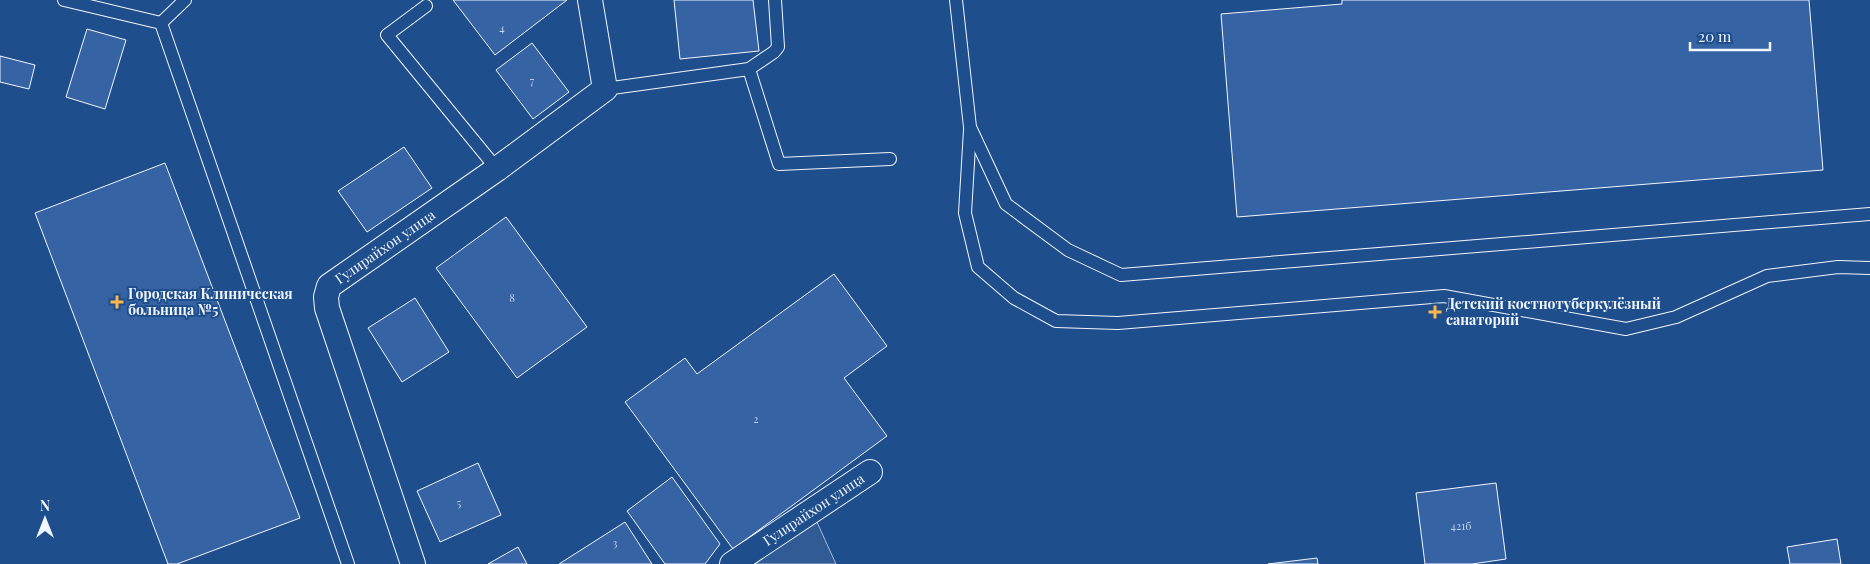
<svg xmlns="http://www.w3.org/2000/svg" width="1870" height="564" font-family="'Playfair Display',serif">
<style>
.green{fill:#305b95;stroke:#a8bbd7}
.building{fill:#3563a3;stroke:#f2f6ff}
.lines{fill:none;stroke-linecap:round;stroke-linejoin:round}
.lane-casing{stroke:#f2f6ff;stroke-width:14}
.street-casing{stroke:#f2f6ff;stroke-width:26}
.lane{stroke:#1f4e8c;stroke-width:12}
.street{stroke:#1f4e8c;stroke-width:24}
.poi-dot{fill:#ffb74d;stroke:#1f4e8c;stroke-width:2}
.labels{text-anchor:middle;stroke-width:4;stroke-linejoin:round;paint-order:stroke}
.number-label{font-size:11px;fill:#c3d1e8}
.street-label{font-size:14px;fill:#f2f6ff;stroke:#1f4e8c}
.poi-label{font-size:14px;font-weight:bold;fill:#f2f6ff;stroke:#1f4e8c;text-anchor:start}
</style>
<rect width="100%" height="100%" fill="#1f4e8c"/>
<path class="green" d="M816,520L836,564H754Z"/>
<g class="building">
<path d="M453,0H567L495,55Z"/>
<path d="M674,0H753L759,51L680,59Z"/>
<path d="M1342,0H1809L1823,170L1237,217L1221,14L1342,4Z"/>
<path d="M87,29L126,40L105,109L66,97Z"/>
<path d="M532,43L569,92L533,119L496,70Z"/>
<path d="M0,56L35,65L29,89L0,82Z"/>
<path d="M404,147L432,188L367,232L338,191Z"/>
<path d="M165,163L300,518L177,564H168L35,213Z"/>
<path d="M506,217L587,327L517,378L436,268Z"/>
<path d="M834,274L887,346L844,378L887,436L733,549L625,402L685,358L697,374Z"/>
<path d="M415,298L449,352L402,382L368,328Z"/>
<path d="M478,463L501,515L440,542L417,491Z"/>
<path d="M672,477L720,544L705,564H665L627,511Z"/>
<path d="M1496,483L1506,559L1472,564H1425L1416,493Z"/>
<path d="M625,522L652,564H559Z"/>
<path d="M1837,539L1841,564H1790L1787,547Z"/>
<path d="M518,547L527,564H488Z"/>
<path d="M1317,558L1318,564H1268Z"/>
</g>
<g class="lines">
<g class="lane-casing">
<g id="lane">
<path d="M64,0L161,23L348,564"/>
<path d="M956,0L970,127L1006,204L1068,250L1121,275L1870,214"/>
<path d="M426,6L387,35L497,169"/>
<path d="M161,23L185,0"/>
<path d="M749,69L774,52L778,47L775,0"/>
<path d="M605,89L749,69L779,164L890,159"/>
<path d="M970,130L965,213L978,267L1014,298L1056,321L1118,323L1444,296L1626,329L1676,317L1767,276L1838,267L1870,268"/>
</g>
</g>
<g class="street-casing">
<g id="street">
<path id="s1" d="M413,564L327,308L326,297L329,286L497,169L605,89L590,0"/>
<path id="s2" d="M732,564L870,472"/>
</g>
</g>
<use href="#lane" class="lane"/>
<use href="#street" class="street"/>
</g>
<g class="poi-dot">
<path d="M114.5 294.5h5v5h5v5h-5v5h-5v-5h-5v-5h5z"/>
<path d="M1432.5 304.5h5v5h5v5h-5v5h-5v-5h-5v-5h5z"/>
</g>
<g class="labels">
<g class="number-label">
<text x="502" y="32">4</text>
<text x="532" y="85">7</text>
<text x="512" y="302">8</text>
<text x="756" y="423">2</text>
<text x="459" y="507">5</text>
<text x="1461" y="530">421б</text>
<text x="615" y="547">3</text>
</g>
<g class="street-label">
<text dy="5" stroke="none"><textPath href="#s1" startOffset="361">Гулирайхон улица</textPath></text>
<text dy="5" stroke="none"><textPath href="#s2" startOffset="98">Гулирайхон улица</textPath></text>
</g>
<g class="poi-label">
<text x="128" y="299">Городская Клиническая<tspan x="128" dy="16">больница №5</tspan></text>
<text x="1446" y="309">Детский костнотуберкулёзный<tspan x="1446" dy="16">санаторий</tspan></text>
</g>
</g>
<g transform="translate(45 519)" stroke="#1f4e8c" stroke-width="4" paint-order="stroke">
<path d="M0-4L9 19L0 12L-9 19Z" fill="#f2f6ff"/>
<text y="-8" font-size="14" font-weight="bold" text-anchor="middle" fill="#f2f6ff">N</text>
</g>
<path d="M1690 42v8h80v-8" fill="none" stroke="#f2f6ff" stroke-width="2.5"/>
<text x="1698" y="42" font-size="15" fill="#f2f6ff" stroke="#1f4e8c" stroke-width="4" paint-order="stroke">20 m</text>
</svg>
